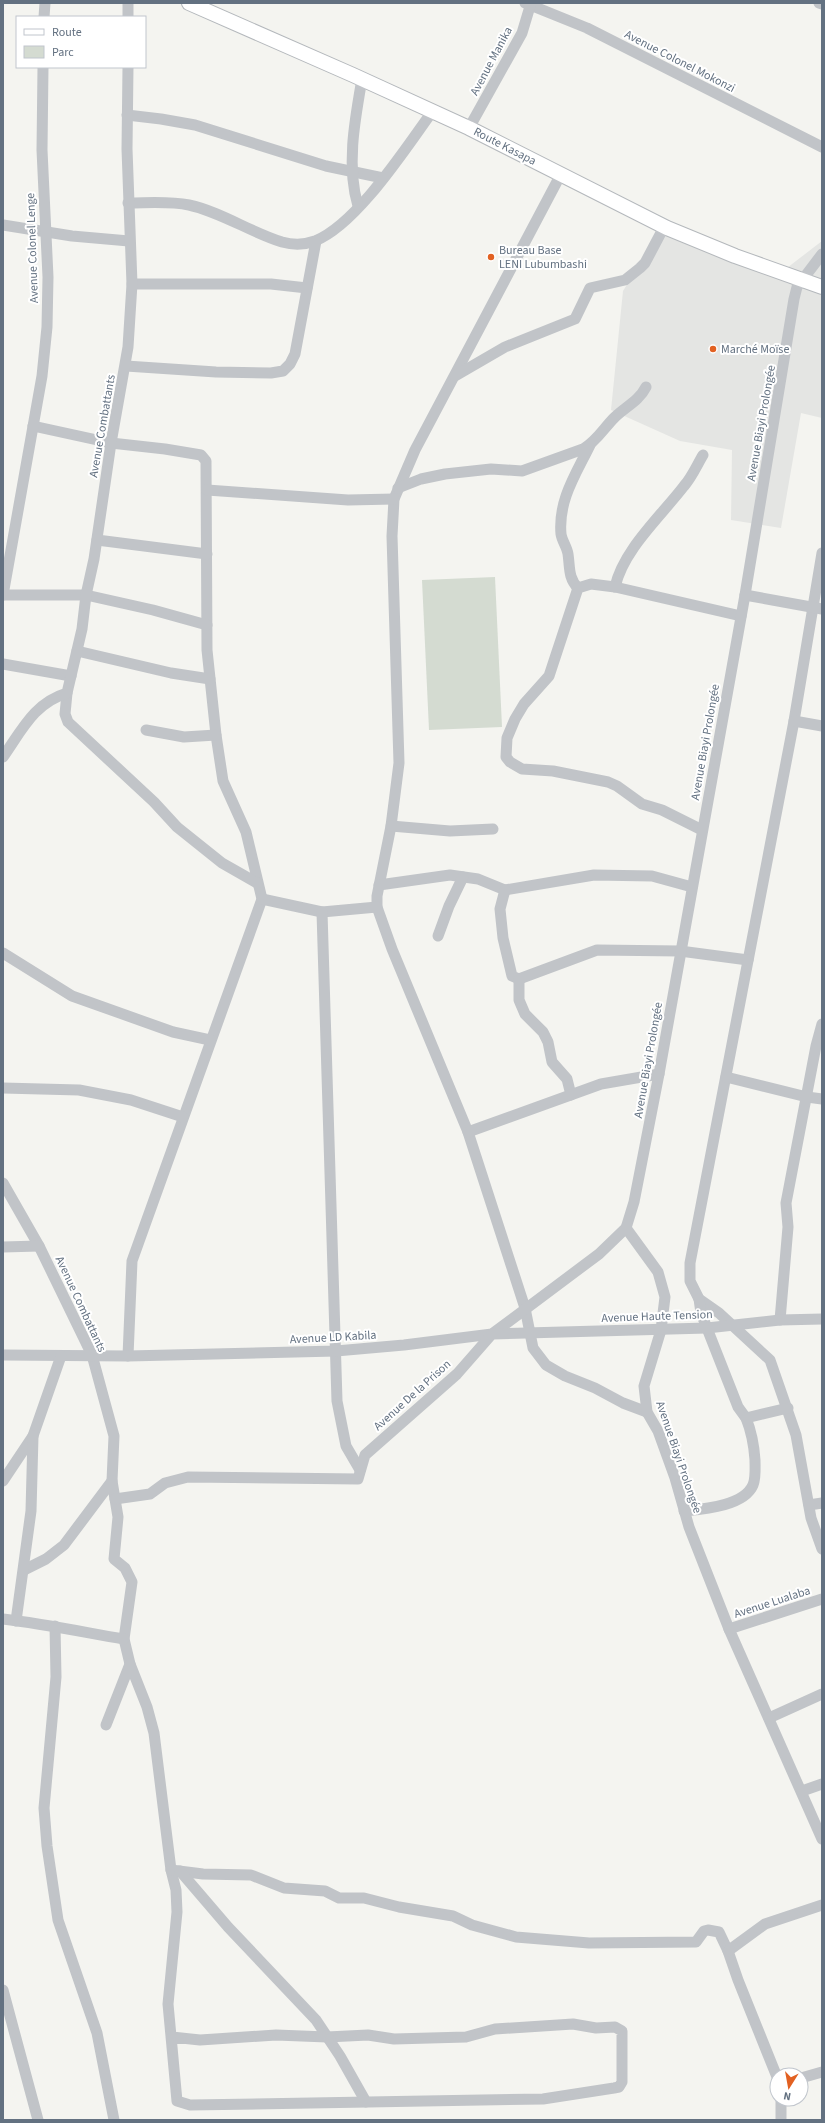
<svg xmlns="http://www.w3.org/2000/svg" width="825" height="2123" font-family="'Source Sans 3',sans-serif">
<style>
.built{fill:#e4e5e3}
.green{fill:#d4dbd1}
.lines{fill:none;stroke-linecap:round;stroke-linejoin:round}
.major-casing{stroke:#b4b8bc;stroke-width:16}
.minor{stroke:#c1c4c8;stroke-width:11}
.major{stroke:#fff;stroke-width:14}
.poi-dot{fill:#e26122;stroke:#fff;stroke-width:1.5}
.labels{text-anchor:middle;stroke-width:4;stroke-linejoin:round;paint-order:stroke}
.street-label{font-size:12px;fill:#637181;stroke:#fff}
.poi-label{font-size:12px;fill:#637181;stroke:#fff;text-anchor:start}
</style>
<rect width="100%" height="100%" fill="#f4f4f0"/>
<path class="built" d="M659,233L783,271L822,241V418L801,413L781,528L731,520L732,450L680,441L611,410L623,291Z"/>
<path class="green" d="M495,577L502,727L429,730L422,580Z"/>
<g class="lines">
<g class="major-casing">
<path id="major" d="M189,3L353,75L469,128L667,228L735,256L822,287"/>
</g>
<g class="minor">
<path d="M525,3L587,28L822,147"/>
<path d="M819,3L822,4"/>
<path d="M44,17L45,3"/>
<path d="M128,17V3"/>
<path d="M127,115L161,119L195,125L326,166L383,178"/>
<path d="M469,128L522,33L531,3"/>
<path d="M561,174L415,450L394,499L392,536L399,763L391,826L377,896V907L392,949L468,1132L525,1308L533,1348L546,1365L565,1376L595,1388L623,1403L647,1412"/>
<path d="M128,203C148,203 169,201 189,205C221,212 250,232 282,242C293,245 304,245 315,241C357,224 405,149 432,112"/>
<path d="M358,206C346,166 355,119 362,79"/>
<path d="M3,225L72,236L129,241"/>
<path d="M132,284H271L307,288"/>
<path d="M126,366L216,372L271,373L283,371L290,364L295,354L316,241"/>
<path d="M455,376L505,347L575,319L590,288L625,280L640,268L645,263L664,227"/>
<path d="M33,426L111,443L165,449L201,455L206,461L207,650L216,735L223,781L246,832L262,899L132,1261L128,1356"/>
<path d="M398,488L421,479L445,474L491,469L522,471L583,449C596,442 604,428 614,418C625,407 639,401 646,387"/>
<path d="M207,490L348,500L394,499"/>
<path d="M97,540L207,554"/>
<path d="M822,553L794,721L690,1263V1281L699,1299L719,1313L770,1360L796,1435L811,1518L822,1549"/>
<path d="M615,587C623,550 661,516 684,486C692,477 697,465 703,455"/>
<path d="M578,588C568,578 570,567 568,554C567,547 562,541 561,534C558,500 576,474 590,445"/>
<path d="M3,595L42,376L47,327L48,277L42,150L43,67"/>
<path d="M3,595H86L153,610L207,625"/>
<path d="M745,595L822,609"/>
<path d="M77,651L171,673L210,679"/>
<path d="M3,664L71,676"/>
<path d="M67,693L65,714L68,722L154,802L177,827L222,863L257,883"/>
<path d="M794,721L822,726"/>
<path d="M146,730L184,737L216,735"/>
<path d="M3,757C22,730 34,703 67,693L82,629L86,595L94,559L111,443L128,347L132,284L127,149L128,67"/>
<path d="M391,826L450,831L493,829"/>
<path d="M702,830L662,810L642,804L617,786L608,782L553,771L522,769L510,762L506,757L507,738L515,719L524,704L549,676L578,588L591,584L615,587L741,616"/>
<path d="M379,885L450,875L478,879L505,890L594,875L652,876L692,887"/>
<path d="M505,890L500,909L503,938L512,976L519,979L597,950L680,951L748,960"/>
<path d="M262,899L322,912L377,907"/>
<path d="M322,912L337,1401L346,1446L360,1470"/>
<path d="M438,936L449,906L463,877"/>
<path d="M3,953L72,996L173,1032L210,1040"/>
<path d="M519,979V1000L525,1014L543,1032L548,1042L552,1062L567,1079L571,1095"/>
<path d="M726,1077L807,1097L822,1099"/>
<path d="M3,1088L79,1090L131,1100L183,1117"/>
<path d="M468,1132L601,1084L659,1074"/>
<path d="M3,1183L39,1246L92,1355L114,1436L112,1481L118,1517L114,1559L125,1568L132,1582L124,1639L130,1664L147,1707L154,1733L171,1870L176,1890L177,1912L168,2004L177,2101L190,2105L543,2099L614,2088L619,2087L622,2082V2031L615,2027L596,2028L573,2024L495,2029L466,2037L394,2039L368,2035L327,2037L276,2035L200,2040L172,2037"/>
<path d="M626,1228L658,1272L665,1297L661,1330L644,1386L647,1412L658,1431L675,1478L689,1527L729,1629L822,1839"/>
<path d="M3,1247L39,1246"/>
<path d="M699,1299L701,1313L738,1407L746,1418L788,1408"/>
<path d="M780,1320L788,1227L786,1203L816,1046L822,1024"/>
<path d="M3,1355L128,1356L336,1351L404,1345L492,1334L599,1254L626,1228L634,1202L659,1074L745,595L794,299L797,287L822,254"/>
<path d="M3,1481L33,1436L61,1356"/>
<path d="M115,1499L150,1494L165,1483L188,1477L358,1479L365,1455L457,1374L492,1334L707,1328L780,1320L822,1319"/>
<path d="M809,1505L822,1503"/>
<path d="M684,1511C704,1509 744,1506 753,1485C756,1478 755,1468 755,1460C754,1445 752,1433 746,1418"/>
<path d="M24,1570L46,1559L64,1545L112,1481"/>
<path d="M3,1619C44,1624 83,1632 124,1639"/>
<path d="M16,1621L31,1511L33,1436"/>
<path d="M55,1626L56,1677L44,1808L47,1846L58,1920L97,2033L114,2120"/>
<path d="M729,1629L822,1599"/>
<path d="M769,1718L822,1694"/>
<path d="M106,1725L130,1664"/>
<path d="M802,1791L822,1784"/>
<path d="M171,1870L203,1874L251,1875L284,1888L325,1891L339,1898H364L399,1907L453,1916L472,1925L516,1937L589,1943L696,1942L704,1931L708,1930L719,1932L728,1951L738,1980L777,2077"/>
<path d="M180,1871L228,1927L316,2020L340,2056L366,2102"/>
<path d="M728,1951L765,1924L822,1905"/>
<path d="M3,1990L38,2120"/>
<path d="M801,2078L822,2072"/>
<path d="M781,2120V2099"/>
</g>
<use href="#major" class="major"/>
</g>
<g class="poi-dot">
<circle cx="491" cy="257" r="4"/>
<circle cx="713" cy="349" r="4"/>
</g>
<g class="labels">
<g class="street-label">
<text transform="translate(491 61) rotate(-62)" y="4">Avenue Manika</text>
<text transform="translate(680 61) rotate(27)" y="4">Avenue Colonel Mokonzi</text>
<text transform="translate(505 146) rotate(27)" y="4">Route Kasapa</text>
<text transform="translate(32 248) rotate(-92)" y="4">Avenue Colonel Lenge</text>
<text transform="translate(761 423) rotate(-80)" y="4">Avenue Biayi Prolongée</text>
<text transform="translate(102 426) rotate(-80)" y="4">Avenue Combattants</text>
<text transform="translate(705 742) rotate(-80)" y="4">Avenue Biayi Prolongée</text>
<text transform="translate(648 1060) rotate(-80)" y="4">Avenue Biayi Prolongée</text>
<text transform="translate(81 1304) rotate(65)" y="4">Avenue Combattants</text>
<text transform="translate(657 1316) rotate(-2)" y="4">Avenue Haute Tension</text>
<text transform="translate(333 1337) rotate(-3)" y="4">Avenue LD Kabila</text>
<text transform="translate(412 1395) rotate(-42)" y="4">Avenue De la Prison</text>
<text transform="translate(679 1457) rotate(71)" y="4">Avenue Biayi Prolongée</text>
<text transform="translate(772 1602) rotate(-18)" y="4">Avenue Lualaba</text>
</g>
<g class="poi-label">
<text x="499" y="254">Bureau Base<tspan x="499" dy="14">LENI Lubumbashi</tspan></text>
<text x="721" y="353">Marché Moïse</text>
</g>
</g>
<rect width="825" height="2123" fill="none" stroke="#637181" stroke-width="8"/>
<rect x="16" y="16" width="130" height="52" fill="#ffffff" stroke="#c1c6cd"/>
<rect x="24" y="29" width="20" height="6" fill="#ffffff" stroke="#c1c6cd"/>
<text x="52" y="36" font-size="12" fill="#637181">Route</text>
<rect x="24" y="46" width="20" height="12" fill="#d4dbd1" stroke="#c1c6cd"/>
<text x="52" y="56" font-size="12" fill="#637181">Parc</text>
<g transform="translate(789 2087) rotate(191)"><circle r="19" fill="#ffffff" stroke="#c1c6cd"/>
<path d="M0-3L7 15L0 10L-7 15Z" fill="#e26122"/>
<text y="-6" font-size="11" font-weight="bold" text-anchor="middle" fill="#637181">N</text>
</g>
</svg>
